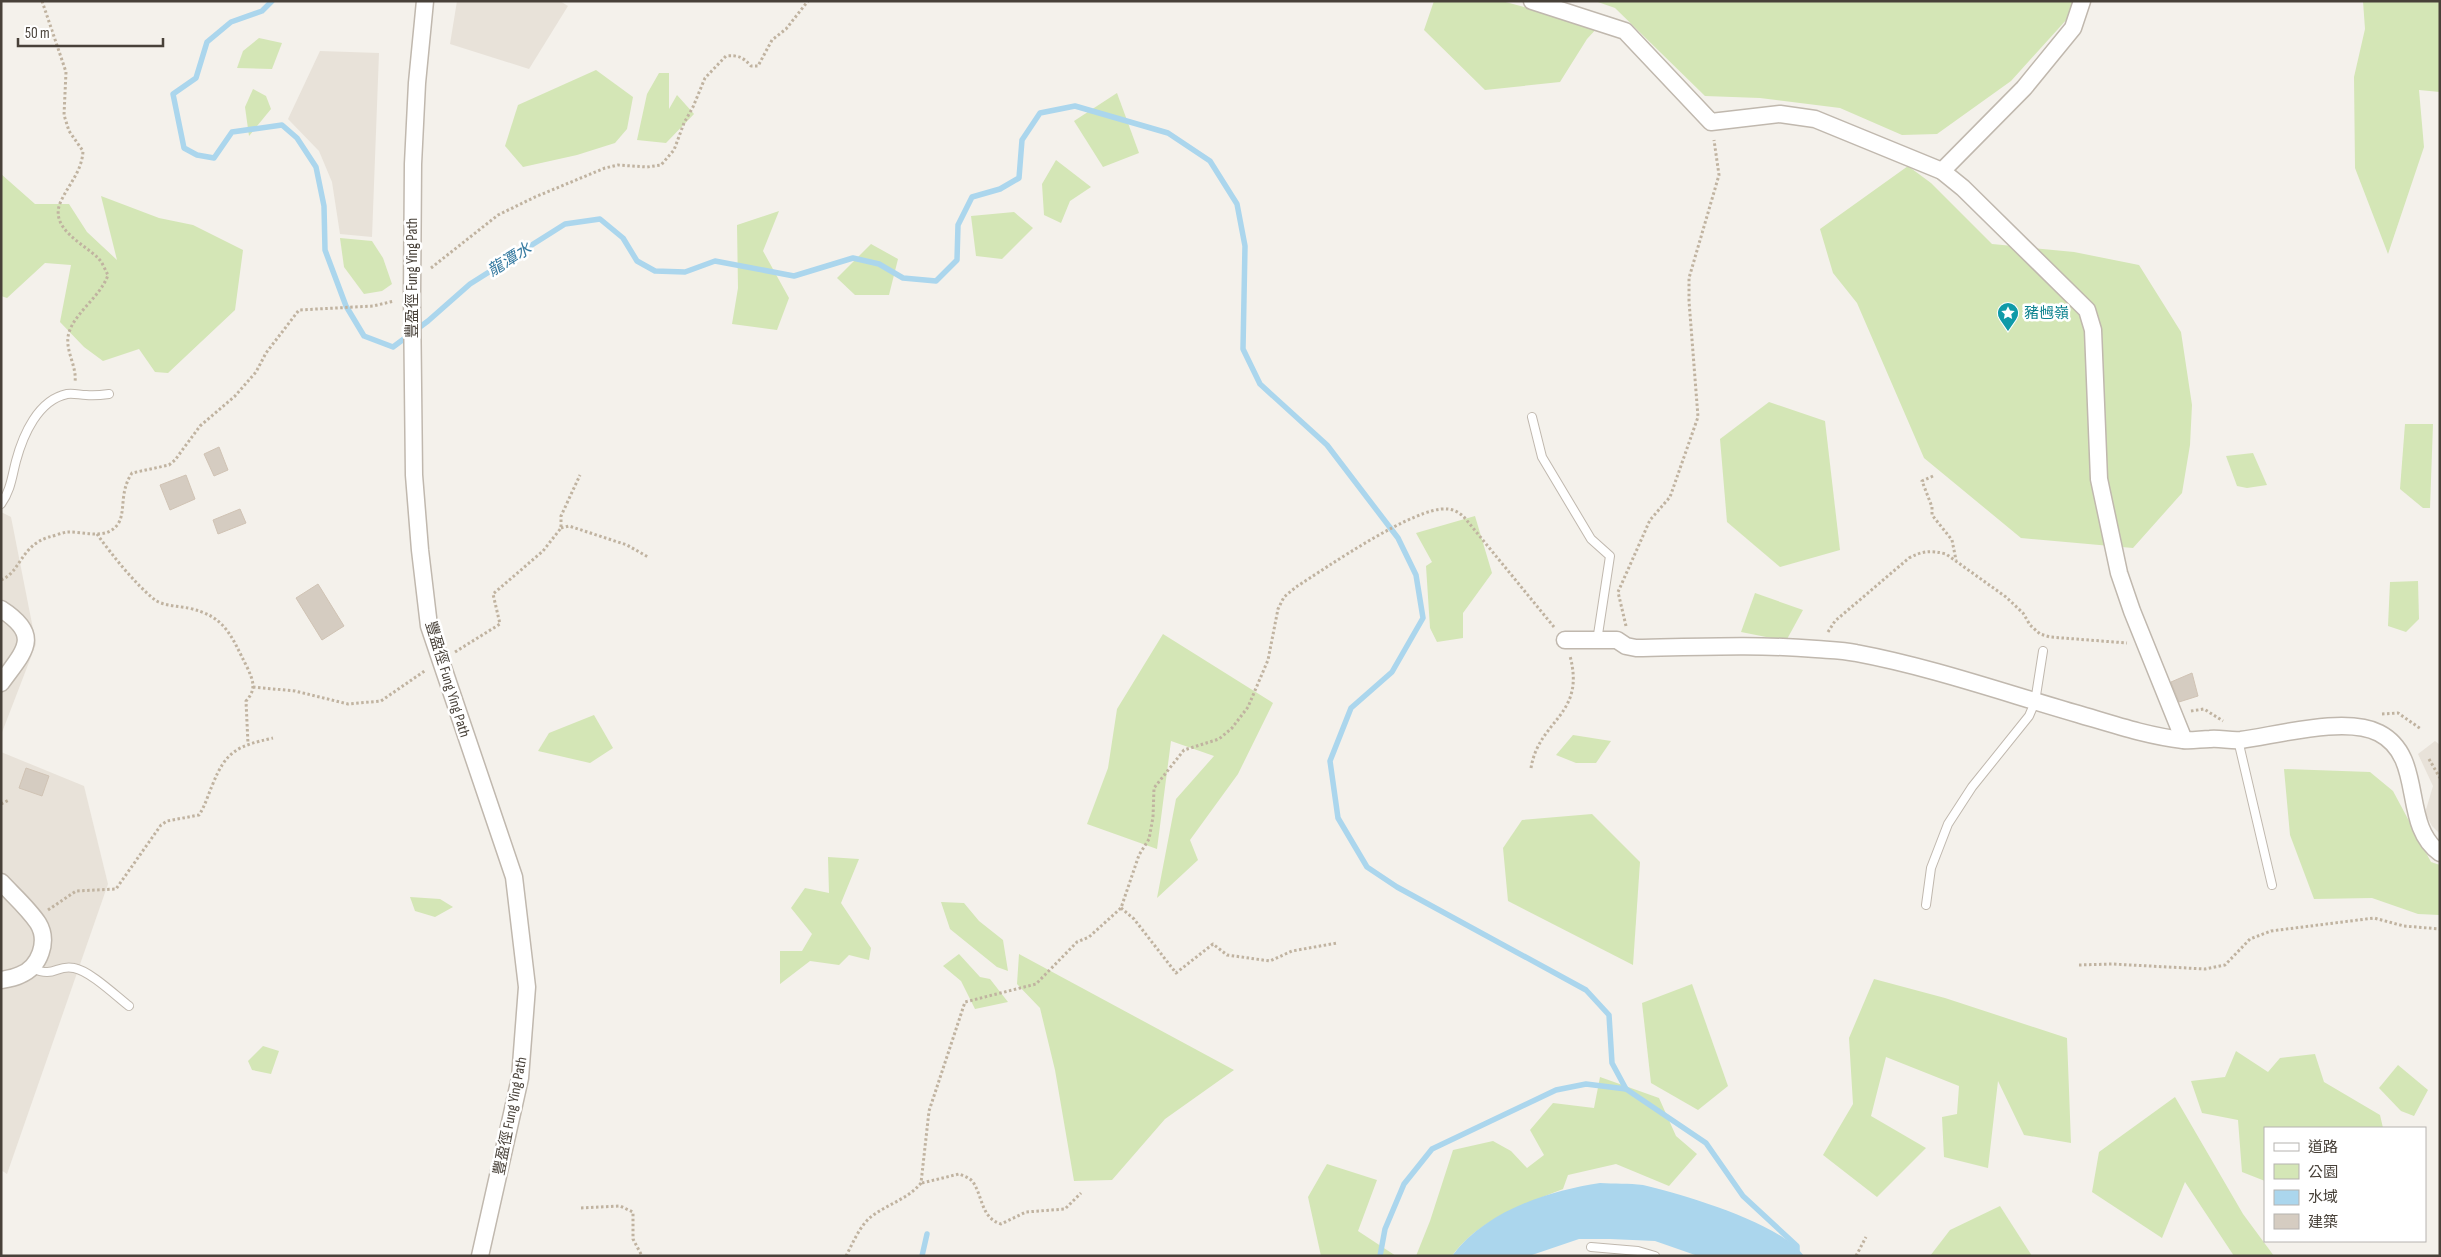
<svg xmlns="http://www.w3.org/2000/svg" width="2441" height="1257" font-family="'Sofia Sans Condensed','Noto Sans TC',sans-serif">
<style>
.residential{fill:#e8e2d9}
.green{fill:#d4e6b6}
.water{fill:#abd6ed}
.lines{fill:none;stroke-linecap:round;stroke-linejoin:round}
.stream{stroke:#abd6ed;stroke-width:5.5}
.building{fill:#d5ccc1;stroke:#d0c3b4}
.service-casing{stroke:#c0b8ae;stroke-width:10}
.minor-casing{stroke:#c0b8ae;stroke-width:19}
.path{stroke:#c0b3a0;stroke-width:3;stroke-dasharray:2.5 2.5;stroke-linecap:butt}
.service{stroke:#fff;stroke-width:8}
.minor{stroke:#fff;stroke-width:16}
.labels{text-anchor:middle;stroke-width:5;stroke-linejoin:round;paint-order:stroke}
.street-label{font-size:15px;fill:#484139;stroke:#fff}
.culture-label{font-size:15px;fill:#0d838f;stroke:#fff;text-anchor:start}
.water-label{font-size:16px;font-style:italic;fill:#33789f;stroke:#fff}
</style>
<rect width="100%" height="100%" fill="#f4f1eb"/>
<g class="residential">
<path d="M457,1H560L568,6L529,69L450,44Z"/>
<path d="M320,51L379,53L372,237L340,234L332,182L319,151L288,119Z"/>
<path d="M1,512L11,517L36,644L1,735Z"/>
<path d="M2435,741L2440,745V834L2432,826L2425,813L2433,786L2418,754Z"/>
<path d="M1,752L84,786L108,884L7,1174L1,1170Z"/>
</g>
<g class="green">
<path d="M1434,1H1502L1598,27L1587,39L1560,82L1485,90L1424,30Z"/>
<path d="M1595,1H2074L2068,18L2011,81L1937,134L1902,135L1840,108L1760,98L1705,96L1615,8Z"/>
<path d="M2363,1H2440V92L2419,90L2424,147L2388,254L2355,168L2354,77L2365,29Z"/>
<path d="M259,38L282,43L272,69L237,68L243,51Z"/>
<path d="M596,70L633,97L627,129L615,143L577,155L523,167L505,146L518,105Z"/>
<path d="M659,73H669V109L677,95L694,114L666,143L637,140L647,94Z"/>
<path d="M253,89L266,96L271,109L249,136L245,107Z"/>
<path d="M1117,93L1139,153L1103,167L1074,121Z"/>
<path d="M1056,160L1091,187L1070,201L1061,223L1044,215L1042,184Z"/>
<path d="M1908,166L1931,183L1992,244L2074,252L2139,265L2181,332L2192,405L2190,445L2182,493L2133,548L2021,538L1924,458L1857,303L1833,273L1820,229Z"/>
<path d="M1,174L35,204H69L87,232L117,260L101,196L159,218L193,225L243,250L235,310L168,373L155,372L139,349L103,361L84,347L60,322L71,265L45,263L7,298L1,296Z"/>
<path d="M779,211L763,251L789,298L777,330L732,324L738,288L737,225Z"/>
<path d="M1014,212L1033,228L1002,259L976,256L971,216Z"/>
<path d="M340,238L372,241L383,258L392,284L382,291L364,294L344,267Z"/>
<path d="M871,244L898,259L889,295H855L837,278Z"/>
<path d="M1769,402L1825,421L1840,550L1780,567L1727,522L1720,439Z"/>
<path d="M2405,424H2433L2430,508H2423L2400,489Z"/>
<path d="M2253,453L2267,485L2247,488L2237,486L2226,456Z"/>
<path d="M1475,516L1492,573L1463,613V638L1437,642L1430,628L1426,566L1432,562L1416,533Z"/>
<path d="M2418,581L2419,619L2406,632L2388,626L2390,582Z"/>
<path d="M1755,593L1803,610L1786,641L1741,632Z"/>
<path d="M1163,634L1273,703L1238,774L1190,840L1198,860L1157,898L1176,799L1214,756L1171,741L1157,849L1087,824L1108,768L1117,709Z"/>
<path d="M594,715L613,748L590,763L538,751L549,733Z"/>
<path d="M1573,735L1611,741L1596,763H1576L1556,755Z"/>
<path d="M2284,769L2370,772L2393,791L2431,862L2440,865V915L2418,914L2372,898L2314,899L2290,835Z"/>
<path d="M1592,814L1640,862L1633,965L1508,901L1503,848L1522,820Z"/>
<path d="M828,857L859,859L841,903L871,948L869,960L849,955L839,965L810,961L780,984V951H802L812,934L791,908L805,888L829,893Z"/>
<path d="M410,897L440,899L453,907L435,917L415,911Z"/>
<path d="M941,902L964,903L979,921L1003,940L1008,971L997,967L950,929Z"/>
<path d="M959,954L980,977L990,979L1008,1002L975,1009L961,981L943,966Z"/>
<path d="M1019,954L1234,1070L1165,1119L1112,1180L1074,1181L1055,1070L1040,1008L1017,984Z"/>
<path d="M1874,979L1945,998L2067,1038L2071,1143L2024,1135L1998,1081L1988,1168L1944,1157L1942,1117L1957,1114L1959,1086L1886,1057L1871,1116L1926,1148L1877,1197L1823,1155L1853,1104L1849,1038Z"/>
<path d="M1692,984L1728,1086L1698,1110L1651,1083L1642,1003Z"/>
<path d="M263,1046L279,1051L271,1074L252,1070L248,1061Z"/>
<path d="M2236,1051L2268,1072L2280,1058L2315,1054L2324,1082L2380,1115L2383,1128H2265V1181L2242,1172L2238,1120L2202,1113L2191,1081L2225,1077Z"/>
<path d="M2398,1065L2428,1090L2414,1116L2401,1111L2379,1088Z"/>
<path d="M1600,1077L1659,1098L1676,1136L1697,1154L1669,1186L1616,1164L1568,1175L1563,1189C1523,1205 1479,1219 1452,1256H1416L1430,1221L1453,1150L1493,1141L1511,1151L1527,1168L1544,1155L1530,1130L1553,1103L1594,1108Z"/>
<path d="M2175,1097L2243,1214L2274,1256H2234L2185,1182L2162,1238L2092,1192L2099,1152Z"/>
<path d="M1327,1164L1377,1180L1358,1231L1396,1256H1321L1308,1197Z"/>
<path d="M2000,1206L2032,1256H1930L1950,1230Z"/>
</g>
<path class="water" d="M1600,1183C1614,1184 1629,1183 1643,1185C1682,1194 1781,1223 1804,1256H1698L1655,1241L1610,1239H1579L1529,1256H1452C1486,1211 1547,1191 1600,1183Z"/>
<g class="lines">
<g class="stream">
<path d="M272,1L262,11L231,22L207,42L196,78L173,94L184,148L197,155L214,158L232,132L282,125L297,138L316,167L324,206L325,250L346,306L364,336L393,347L428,321L470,284L565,224L600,219L623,238L637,261L655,271L685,272L715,261L794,276L853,258L879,264L903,278L936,281L957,260L958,225L972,197L1000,189L1019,178L1022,140L1040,113L1075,106L1168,133L1210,161L1237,204L1245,246L1243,349L1260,384L1327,445L1398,538L1416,575L1423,618L1392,672L1351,708L1330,761L1338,818L1367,867L1397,887L1586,990L1609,1015L1612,1063L1626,1089L1706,1143L1743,1196L1797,1246V1256"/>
<path d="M922,1256L927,1234"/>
<path d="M1380,1256L1385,1229L1404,1184L1432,1149L1556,1090L1586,1084L1626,1089"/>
</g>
</g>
<g class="building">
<path d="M219,447L228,470L214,476L204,454Z"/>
<path d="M186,475L195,499L170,510L160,485Z"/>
<path d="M240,509L246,523L218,534L213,520Z"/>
<path d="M318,584L344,626L322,640L296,598Z"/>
<path d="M2192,673L2198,696L2179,702L2171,682Z"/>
<path d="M26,768L49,776L42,796L19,788Z"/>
</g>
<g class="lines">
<g class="service-casing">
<g id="service">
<path d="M1532,417L1542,457L1591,539L1610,556L1597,641"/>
<path d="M1,504C11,490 12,476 16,461C23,435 38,400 67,394C74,393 80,395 86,395C94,396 102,395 109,394"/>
<path d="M2238,740L2272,885"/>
<path d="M1926,905L1931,868L1948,824L1972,787L2029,716L2035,702L2043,651"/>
<path d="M32,968C55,979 56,964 74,968C90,971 115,995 129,1006"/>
<path d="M1591,1247L1638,1251L1655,1256"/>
</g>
</g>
<g class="minor-casing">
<g id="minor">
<path d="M425,1L417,83L413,164L412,298L414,475L420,550L429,626L514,877L527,987L520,1078L480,1256"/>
<path d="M1532,1L1625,31L1711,122L1780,114L1815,119L1942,171L1963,188L2087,310L2093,330L2099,479L2119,573L2132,611L2184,740"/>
<path d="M1942,171L2024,88L2073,28L2082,1"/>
<path d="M1,609C43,636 24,651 1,683"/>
<path d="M1565,640H1617L1626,646L1636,648C1696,647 1756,644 1816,649C1829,650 1843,650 1856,653C1931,667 2005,693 2078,714C2112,724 2147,736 2183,740C2192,741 2201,739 2210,739C2220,738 2231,741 2241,740C2278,735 2346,716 2379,733C2426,757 2400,825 2440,853"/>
<path d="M1,882C13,895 28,908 38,923C49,941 40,967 20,975C14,978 7,979 1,980"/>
</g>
</g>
<g class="path">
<path d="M42,1L66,72L64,115L69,131L83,151C82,171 69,184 61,201C48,228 83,243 98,258C103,263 105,270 108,275C100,298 71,315 68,337C66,352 77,367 75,382"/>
<path d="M431,268L498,215L535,197L605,168L618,165L647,167L661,165L674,150L684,123L693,107L705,78L726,56C738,55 743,57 751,66H758L772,40L786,29L808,1"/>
<path d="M1933,476L1922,481L1932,507V515L1952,540L1956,560"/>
<path d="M561,528L569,526L627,545L648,557"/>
<path d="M97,534C112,555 135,584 155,600C164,606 178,606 188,608C226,616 231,636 247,667C253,680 257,689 246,701L248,744"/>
<path d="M1,580C21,572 20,546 49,537C54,536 61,533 67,532C84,531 106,541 118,524C126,512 119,492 132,473L169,465L175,460L200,426L235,396L256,372L266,353L299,310L373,306L394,301"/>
<path d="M1626,626L1618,592L1650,520L1670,497L1698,417L1689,301V278L1719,175L1714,140"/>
<path d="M1828,632L1835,621L1909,558C1922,551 1931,550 1946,554L2006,597L2023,613L2030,625L2040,634L2050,637L2127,643"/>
<path d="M455,652L500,624L493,594L543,551L561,528V516L580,475"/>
<path d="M253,687L295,691L348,704L381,701L426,670"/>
<path d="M2191,711L2204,709L2223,721"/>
<path d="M2382,714L2398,713L2421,729"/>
<path d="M2429,759L2440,778"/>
<path d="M1531,768C1539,719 1586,716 1570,656"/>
<path d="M1,804L9,800"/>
<path d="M1121,908L1134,919L1176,973L1213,944L1227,955L1270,961L1292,951L1337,943"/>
<path d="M48,910L76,891L116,889L161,825L167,821L199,815C205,806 208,795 212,786C226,750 238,746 273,738"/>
<path d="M2079,965L2112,964L2205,969L2225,965L2250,939L2271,931L2374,918L2404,926L2440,929"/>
<path d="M922,1183L959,1174C964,1176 970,1178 973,1182C983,1197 981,1218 1001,1224L1026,1212L1065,1209L1081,1193"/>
<path d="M581,1208L620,1206L633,1212V1239L642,1256"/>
<path d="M846,1256C853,1243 860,1225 872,1216C888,1204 908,1199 921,1183L929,1111L965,1002L1036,984L1077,942L1089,937L1121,908L1139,855L1149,839L1153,817L1154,788L1184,750L1219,739L1232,728L1248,707L1268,660L1278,609L1284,597L1296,587C1326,568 1415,506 1447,509C1453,509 1460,513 1464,517L1554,627"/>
<path d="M1856,1256L1866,1237"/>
</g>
<use href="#service" class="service"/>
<use href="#minor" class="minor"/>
</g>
<defs>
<g id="sight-pin" transform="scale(1.125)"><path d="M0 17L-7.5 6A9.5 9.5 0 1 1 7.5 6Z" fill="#0f9aa8" stroke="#fff"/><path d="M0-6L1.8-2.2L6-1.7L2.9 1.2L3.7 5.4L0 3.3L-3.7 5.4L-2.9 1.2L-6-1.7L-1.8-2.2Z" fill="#fff"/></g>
</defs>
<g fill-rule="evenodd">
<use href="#sight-pin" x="2008" y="313"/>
</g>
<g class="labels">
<g class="street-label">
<text transform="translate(412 278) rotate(-90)" y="5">豐盈徑 Fung Ying Path</text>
<text transform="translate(448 679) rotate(73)" y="5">豐盈徑 Fung Ying Path</text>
<text transform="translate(510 1116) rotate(-79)" y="5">豐盈徑 Fung Ying Path</text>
</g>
<g class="culture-label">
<text x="2024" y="318">豬乸嶺</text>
</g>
<g class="water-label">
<text transform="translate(509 259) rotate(-32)" y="6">龍潭水</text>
</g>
</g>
<rect width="2441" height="1257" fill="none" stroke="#484139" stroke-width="5"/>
<rect x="2264" y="1127" width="162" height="115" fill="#ffffff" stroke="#b6b3b0"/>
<rect x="2274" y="1143" width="25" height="8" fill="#ffffff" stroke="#b6b3b0"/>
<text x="2308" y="1152" font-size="15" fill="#484139">道路</text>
<rect x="2274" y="1164" width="25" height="15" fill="#d4e6b6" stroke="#b6b3b0"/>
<text x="2308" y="1177" font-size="15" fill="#484139">公園</text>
<rect x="2274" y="1190" width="25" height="15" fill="#abd6ed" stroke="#b6b3b0"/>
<text x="2308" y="1202" font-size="15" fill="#484139">水域</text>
<rect x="2274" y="1214" width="25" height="15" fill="#d5ccc1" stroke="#b6b3b0"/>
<text x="2308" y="1227" font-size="15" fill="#484139">建築</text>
<path d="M18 38v8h145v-8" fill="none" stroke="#484139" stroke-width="2.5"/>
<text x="25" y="38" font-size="15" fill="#484139" stroke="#ffffff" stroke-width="4" paint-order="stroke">50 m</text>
</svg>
